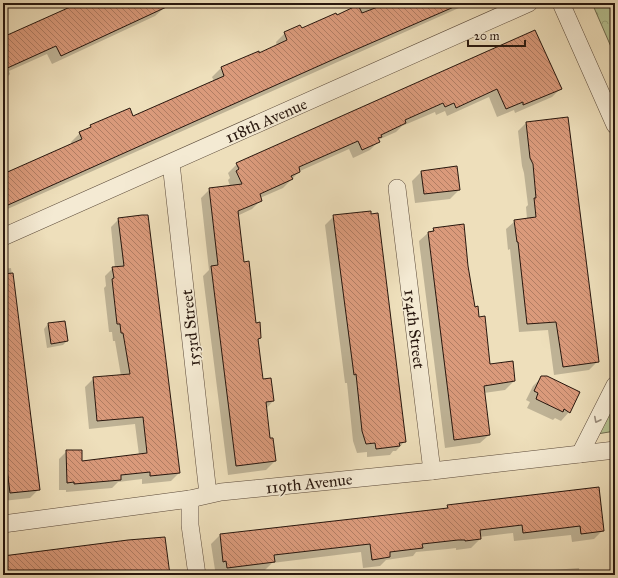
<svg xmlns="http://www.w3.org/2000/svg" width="618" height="578" font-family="'IM FELL Great Primer',serif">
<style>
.grass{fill:#b6c292;stroke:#6f6c50}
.park{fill:url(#park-crowns);stroke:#6f6c50}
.shadow{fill:#0003}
.building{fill:url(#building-back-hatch);stroke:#28170e}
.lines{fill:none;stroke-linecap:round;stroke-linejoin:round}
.minor-casing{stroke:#5a4939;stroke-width:18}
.minor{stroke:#f4ead3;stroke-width:17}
.oneway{stroke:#988b7a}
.labels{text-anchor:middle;stroke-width:3;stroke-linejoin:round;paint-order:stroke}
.street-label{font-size:16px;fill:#28170e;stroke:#f4ead3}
</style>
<defs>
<pattern id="park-crowns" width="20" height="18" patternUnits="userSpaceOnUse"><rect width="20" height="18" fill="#b6c292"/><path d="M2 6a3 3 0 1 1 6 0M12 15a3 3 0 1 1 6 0" fill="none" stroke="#9ca67d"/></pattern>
<pattern id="building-back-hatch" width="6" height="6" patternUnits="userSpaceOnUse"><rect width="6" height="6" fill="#da9a7b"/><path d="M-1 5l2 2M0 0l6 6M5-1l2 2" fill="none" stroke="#b17d63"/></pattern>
</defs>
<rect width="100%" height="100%" fill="#eedfbb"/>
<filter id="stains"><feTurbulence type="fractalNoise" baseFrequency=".005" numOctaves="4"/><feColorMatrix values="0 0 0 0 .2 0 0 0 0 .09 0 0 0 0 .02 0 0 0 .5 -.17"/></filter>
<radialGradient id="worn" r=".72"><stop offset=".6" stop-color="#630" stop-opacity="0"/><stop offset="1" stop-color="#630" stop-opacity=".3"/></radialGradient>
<path class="grass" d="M615,397V431L597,434Z"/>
<path class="park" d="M592,3H615V56Z"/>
<g class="shadow">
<path d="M82,3H161L164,8L155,16L52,64L47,54L9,71L10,74L3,81V38Z"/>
<path d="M367,3H470L3,211V175L72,145L71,142L80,133L87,130L91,126L133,117L214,81L212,77L221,68L277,46L276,42L285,33L301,29Z"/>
<path d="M535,31L561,88L552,97L515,113L514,110L497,117L489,97L447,116L445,111L436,115L435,112L402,126L396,132L378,140L379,141L370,150L353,158L349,149L300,171L283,188L260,198L261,200L252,209L237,216L243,263L255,324L260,338L257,341L262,380L273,401L266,409L269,439L275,461L266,470L228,475L203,276L209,270L201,198L210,189L230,186L228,180L230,178L228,173L237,164Z"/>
<path d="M567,118L598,361L589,370L554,375L548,330L519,332L510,249L508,250L506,229L515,221L527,219L526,207L528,205L524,173L522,166L518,131L526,123Z"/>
<path d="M421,172L459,190L450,199L415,203L412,181Z"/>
<path d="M334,216L404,442L396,451H393L390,455L367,457V452L357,453L353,441L347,383H345L325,225Z"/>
<path d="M119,219L179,473L171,481L142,484V479L118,482L112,488L66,492V490H59V459L67,451L81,462L139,455L135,424L89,429L85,387L94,378L121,376L115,341H113L112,332H109L104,288L106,286L105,276L113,268H115L111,227Z"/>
<path d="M434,229L467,267L474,308L478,318L489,365L514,381L505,390L484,393L489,435L480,443L445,448L419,241L428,233L431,232Z"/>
<path d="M11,268L39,489L30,498L3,501V269Z"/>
<path d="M48,324L67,341L63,345L47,348L44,329Z"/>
<path d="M542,377L569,412L561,421L555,418L553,420L527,408L530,402L526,400L533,386Z"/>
<path d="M598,488L603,530L594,539L572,542L571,535L514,541L513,533L479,537L480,539L471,548L456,550V548L448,549L416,552L413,556L386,560L380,566L363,568L361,552L272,563L265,570L218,575V570H215L211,544L220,535L445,509L448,506Z"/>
<path d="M579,568L580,575H525L528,572Z"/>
</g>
<g class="building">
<path d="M79,3H175L61,56L56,46L3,70V37Z"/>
<path d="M388,3H463L332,60L8,205L3,195V174L82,139L79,132L91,127L90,125L130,108L133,116L224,76L221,67L259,51V53L287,40L284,32L300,25L302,28L336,13L337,15L358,5L362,13Z"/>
<path d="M535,30L562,89L523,105V102L506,109L497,89L456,108L454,103L445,107L443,103L405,120L406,123L381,135L382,137L378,138L380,142L362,150L358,141L299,167L300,172L291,176L293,179L260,194L262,201L238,211L244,262L249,261L256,323L260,322L261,338L258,339L263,379L271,378L274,401L266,402L270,438H273L276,461L236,466L211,266L218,265L209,188L242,184L236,171L239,169L236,163Z"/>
<path d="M568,117L599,362L563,367L556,322L527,324L518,242H517L514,220L536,217L534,198H536L533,164L530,158L526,122Z"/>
<path d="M457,166L460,190L424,194L421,171Z"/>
<path d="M371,211V214L378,213L406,442L399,443L400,446L376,449L375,443L366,444L362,431L356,374L354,375L333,215Z"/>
<path d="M142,215H148L180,473L150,476V472L121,475V480L74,484V482L67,483L66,450H82V461L147,453L143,417L97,421L93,377L130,374L123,333H121L120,324H117L112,279L114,278L112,267L124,266L118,218Z"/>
<path d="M464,224L468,266L475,307L478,306L479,317L485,316L490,364L513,361L515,381L484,386L490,435L454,440L428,232L434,231L433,228Z"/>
<path d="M13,273L40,490L10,493L3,437V399H7L3,385V274Z"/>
<path d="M65,321L68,341L51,344L48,323Z"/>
<path d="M541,376H547L580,392L570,413L564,409L563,412L536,399L538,393L534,391Z"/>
<path d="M599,487L604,531L581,534L580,526L523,533L522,525L480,530L481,539L465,541V540H458L422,544L423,548L390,552V557L372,560L370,544L274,555L275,562L227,568L226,561L223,562L220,534L448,508L447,505Z"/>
<path d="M165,537L170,575H3V556L128,540Z"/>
</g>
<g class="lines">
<g class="minor-casing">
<g id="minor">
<path d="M561,3L615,125"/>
<path d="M171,163L208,494"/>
<path d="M397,188L432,471"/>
<path d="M3,237L529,3"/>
<path d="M580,454L615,385"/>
<path d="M190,499V525L197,575"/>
<path d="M3,524L190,499L221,492L432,471L615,450"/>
</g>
</g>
<use href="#minor" class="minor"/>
</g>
<defs><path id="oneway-chevron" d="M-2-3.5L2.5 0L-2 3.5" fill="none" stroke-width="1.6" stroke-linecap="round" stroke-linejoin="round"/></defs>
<use class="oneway" href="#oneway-chevron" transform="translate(597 420) rotate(117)"/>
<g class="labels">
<g class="street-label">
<text transform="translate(266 120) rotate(-24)" y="6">118th Avenue</text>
<text transform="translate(190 328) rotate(-96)" y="6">153rd Street</text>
<text transform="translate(415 329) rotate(83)" y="6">154th Street</text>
<text transform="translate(309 483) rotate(-6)" y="6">119th Avenue</text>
</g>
</g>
<rect width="618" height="578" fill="none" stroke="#eedfbb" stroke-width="16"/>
<rect x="4" y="4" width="610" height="570" fill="none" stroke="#28170e" stroke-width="2"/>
<rect x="8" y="8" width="602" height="562" fill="none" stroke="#28170e"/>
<path d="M468 40v6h57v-6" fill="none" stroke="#28170e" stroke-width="2"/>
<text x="474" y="40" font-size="12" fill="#28170e" stroke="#f4ead3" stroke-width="3" paint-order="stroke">20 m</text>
<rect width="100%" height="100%" filter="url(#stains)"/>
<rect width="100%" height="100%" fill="url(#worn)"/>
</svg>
